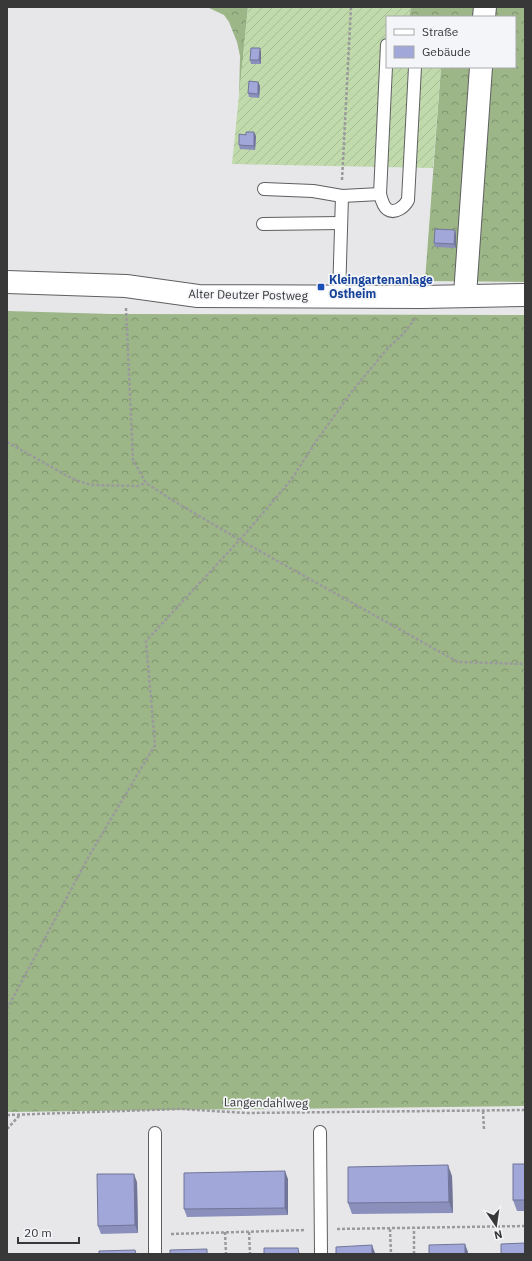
<svg xmlns="http://www.w3.org/2000/svg" width="532" height="1261" font-family="'IBM Plex Sans',sans-serif">
<style>
.forest{fill:url(#forest-crowns)}
.garden{fill:url(#garden-furrows)}
.lines{fill:none;stroke-linecap:round;stroke-linejoin:round}
.lane-casing{stroke:#5f5f62;stroke-width:14}
.street-casing{stroke:#5f5f62;stroke-width:24}
.secondary-casing{stroke:#5f5f62;stroke-width:24}
.path{stroke:#9a9a9c;stroke-width:2.5;stroke-dasharray:3 2;stroke-linecap:butt}
.lane{stroke:#fff;stroke-width:12}
.street{stroke:#fff;stroke-width:22}
.secondary{stroke:#fff;stroke-width:22}
.wall{fill:#8a90bb}
.shaded-wall{fill:#717598}
.building{fill:#a1a7d9;stroke:#717598}
.transit-dot{fill:#1a4fb4;stroke:#f4f5f8;stroke-width:1.5}
.labels{text-anchor:middle;stroke-width:3.5;stroke-linejoin:round;paint-order:stroke}
.transit-label{font-size:12px;font-weight:bold;fill:#164399;stroke:#f4f5f8;text-anchor:start}
.street-label{font-size:12px;fill:#383839;stroke:#f4f5f8}
</style>
<defs>
<pattern id="forest-crowns" width="20" height="18" patternUnits="userSpaceOnUse"><rect width="20" height="18" fill="#9cb687"/><path d="M2 6a3 3 0 1 1 6 0M12 15a3 3 0 1 1 6 0" fill="none" stroke="#80956f"/></pattern>
<pattern id="garden-furrows" width="10" height="10" patternUnits="userSpaceOnUse"><rect width="10" height="10" fill="#c0daab"/><path d="M-1 1l2-2M0 10L10 0M9 11l2-2" fill="none" stroke="#a6bc94"/></pattern>
</defs>
<rect width="100%" height="100%" fill="#e7e7ea"/>
<g class="forest">
<path d="M207,7H248L239,99L240,56L237,42L229,22L224,15Z"/>
<path d="M411,7H525V282L425,281L441,67H515V17H409Z"/>
<path d="M7,311L111,314L525,315V1106L7,1112Z"/>
</g>
<path class="garden" d="M248,7H411L409,17H387V67H441L433,168L232,164Z"/>
<g class="lines">
<g class="lane-casing">
<g id="lane">
<path d="M387,45L380,194C381,198 383,206 387,209C395,215 405,206 408,200L415,67"/>
<path d="M264,189L313,191L342,196L380,194"/>
<path d="M263,224L341,223"/>
<path d="M339,296L342,196"/>
<path d="M320,1132L321,1254"/>
<path d="M155,1254V1133"/>
</g>
</g>
<g class="street-casing">
<g id="street">
<path d="M484,17L485,7"/>
<path d="M465,295L481,67"/>
</g>
</g>
<g class="secondary-casing">
<path id="secondary" d="M7,282L126,286L198,296L422,297L525,295"/>
</g>
<g class="path">
<path d="M342,180L351,7"/>
<path d="M126,308L133,460L146,483L172,500L240,540L458,662L525,664"/>
<path d="M7,442L73,479L91,485L138,486L146,483"/>
<path d="M7,1009L89,856L155,745L146,641L246,533L291,480L317,440L353,390L388,348L402,335L415,319"/>
<path d="M483,1111L484,1130"/>
<path d="M7,1115L180,1109L247,1113L525,1110"/>
<path d="M7,1129L20,1115"/>
<path d="M337,1229L525,1226"/>
<path d="M390,1229L391,1254"/>
<path d="M225,1232L226,1254"/>
<path d="M249,1232L250,1254"/>
<path d="M171,1234L306,1230"/>
<path d="M414,1254V1228"/>
</g>
<use href="#lane" class="lane"/>
<use href="#street" class="street"/>
<use href="#secondary" class="secondary"/>
</g>
<g class="wall">
<path d="M261,52V64H251L250,60Z"/>
<path d="M258,82L260,86L259,98L249,97L248,93Z"/>
<path d="M246,135L256,136L255,150L240,149L239,145Z"/>
<path d="M456,234V248L435,247L434,243Z"/>
<path d="M525,1164V1211H517L513,1200Z"/>
<path d="M452,1176L453,1213L352,1214L348,1203Z"/>
<path d="M288,1179V1215L187,1217L184,1209Z"/>
<path d="M137,1182L138,1233L101,1234L98,1226Z"/>
</g>
<g class="shaded-wall">
<path d="M260,48L261,52V64L259,60Z"/>
<path d="M258,82L260,86L259,98L258,94Z"/>
<path d="M254,132L256,136L255,150L254,146Z"/>
<path d="M455,230L456,234V248L454,244Z"/>
<path d="M448,1165L452,1176L453,1213L449,1202Z"/>
<path d="M285,1171L288,1179V1215L285,1208Z"/>
<path d="M134,1174L137,1182L138,1233L135,1225Z"/>
<path d="M465,1244L468,1252V1254H465Z"/>
<path d="M372,1245L375,1253V1254H372Z"/>
</g>
<g class="building">
<path d="M251,48H260L259,60H250Z"/>
<path d="M249,81L258,82V94L248,93Z"/>
<path d="M246,132H254V146L239,145V134L246,135Z"/>
<path d="M435,229L455,230L454,244L434,243Z"/>
<rect x="513" y="1164" width="12" height="36"/>
<path d="M448,1165L449,1202L348,1203V1167Z"/>
<path d="M285,1171V1208L184,1209V1173Z"/>
<path d="M97,1174H134L135,1225L98,1226Z"/>
<path d="M525,1243V1254H501V1244Z"/>
<path d="M465,1244V1254H429V1245Z"/>
<path d="M372,1245V1254H336V1247Z"/>
<path d="M264,1248H298L299,1254H264Z"/>
<path d="M207,1249V1254H170V1250Z"/>
<path d="M135,1250L136,1254H99V1251Z"/>
</g>
<rect class="transit-dot" x="317" y="283" width="8" height="8" rx="2"/>
<g class="labels">
<g class="transit-label">
<text x="329" y="284">Kleingartenanlage<tspan x="329" dy="14">Ostheim</tspan></text>
</g>
<g class="street-label">
<text transform="translate(248 295) rotate(1)" y="4">Alter Deutzer Postweg</text>
<text transform="translate(266 1103) rotate(1)" y="4">Langendahlweg</text>
</g>
</g>
<rect width="532" height="1261" fill="none" stroke="#383839" stroke-width="16"/>
<rect x="386" y="16" width="130" height="52" fill="#f4f5f8" stroke="#a9a9ac"/>
<rect x="394" y="29" width="20" height="6" fill="#ffffff" stroke="#a9a9ac"/>
<text x="422" y="36" font-size="12" fill="#383839">Straße</text>
<rect x="394" y="46" width="20" height="12" fill="#a1a7d9" stroke="#a9a9ac"/>
<text x="422" y="56" font-size="12" fill="#383839">Gebäude</text>
<g transform="translate(496 1225) rotate(167)" stroke="#f4f5f8" stroke-width="3" paint-order="stroke">
<path d="M0-3L7 15L0 10L-7 15Z" fill="#383839"/>
<text y="-6" font-size="11" font-weight="bold" text-anchor="middle" fill="#383839">N</text>
</g>
<path d="M18 1237v6h61v-6" fill="none" stroke="#383839" stroke-width="2"/>
<text x="24" y="1237" font-size="12" fill="#383839" stroke="#f4f5f8" stroke-width="3" paint-order="stroke">20 m</text>
</svg>
